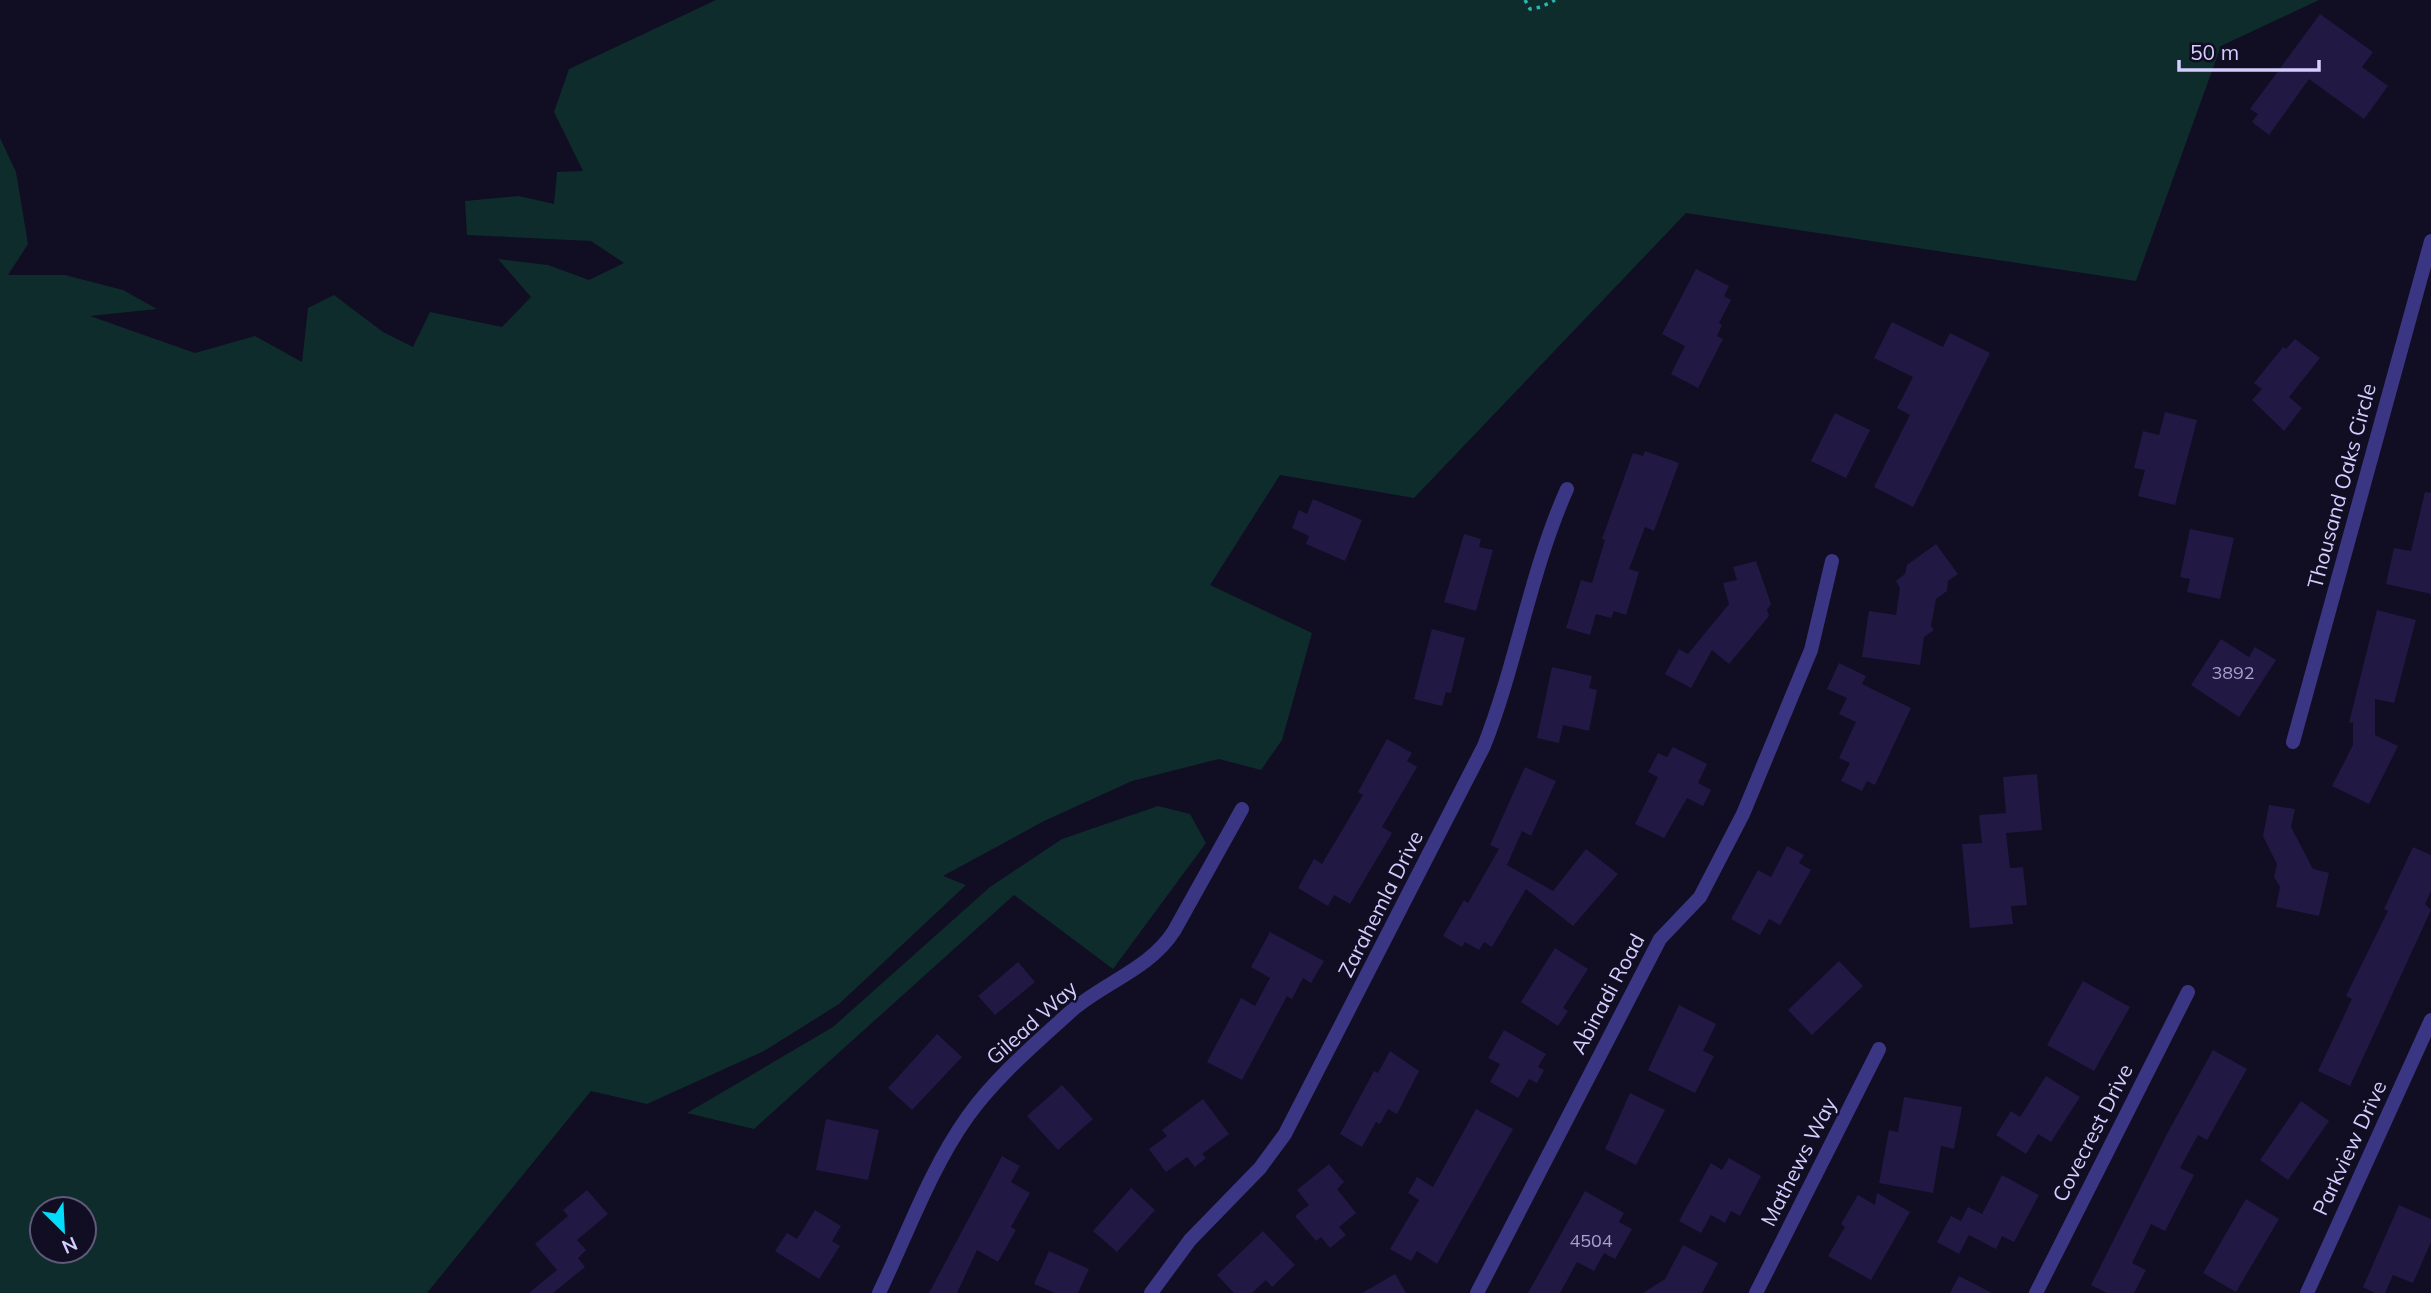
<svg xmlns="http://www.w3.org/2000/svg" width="2431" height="1293" font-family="Mulish,sans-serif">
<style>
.green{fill:#0f2c2c;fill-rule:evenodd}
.building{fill:#221844}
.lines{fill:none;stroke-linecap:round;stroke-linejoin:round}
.path{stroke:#2ab7b1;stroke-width:3.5;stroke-dasharray:3.5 5;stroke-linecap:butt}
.minor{stroke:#3a3683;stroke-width:14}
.labels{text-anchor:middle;stroke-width:5;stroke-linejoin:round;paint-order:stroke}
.number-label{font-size:18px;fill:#a8a0d0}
.street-label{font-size:21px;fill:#d4ceff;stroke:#110d22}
</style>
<rect width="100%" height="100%" fill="#110d22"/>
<g class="green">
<path d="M716,0H2319L2221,46L2136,281L1686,213L1414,498L1280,475L1210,585L1312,633L1282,740L1261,770L1219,759L1132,781L1044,821L943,876L966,885L839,1004L764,1051L647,1104L591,1091L427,1293H0V138L16,172L28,244L8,275H65L123,290L157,309L90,316L195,353L255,336L302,362L308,308L334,295L383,332L413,347L430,312L502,327L531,297L498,259L548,265L589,280L624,263L591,241L467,235L465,201L519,196L554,204L557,172L583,171L554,112L569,69ZM42,1209H84V1251H42Z"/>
<path d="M1158,806L1190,814L1206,843L1113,969L1014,895L754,1129L687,1113L833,1027L990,887L1062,839Z"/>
</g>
<g class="building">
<path d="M2320,14L2373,52L2362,67L2388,86L2364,119L2309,79L2269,135L2252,122L2258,114L2250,109Z"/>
<path d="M1696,269L1729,286L1724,296L1731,300L1719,323L1722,325L1717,336L1723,339L1698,388L1671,374L1685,346L1662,334Z"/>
<path d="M1892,322L1943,347L1950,333L1990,353L1913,507L1874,487L1910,415L1897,408L1913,377L1874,358Z"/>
<path d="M2295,339L2320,358L2289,397L2302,408L2284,431L2252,400L2262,389L2254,383L2283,347L2286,349Z"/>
<path d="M2165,412L2197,420L2175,505L2138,496L2145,470L2134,468L2143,431L2159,435Z"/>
<path d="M1835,413L1870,430L1846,478L1811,461Z"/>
<path d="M1645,451L1679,463L1654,531L1645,527L1629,569L1639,572L1626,615L1614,611L1611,618L1596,614L1590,635L1566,628L1581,580L1592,583L1605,540L1602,539L1633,453L1643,456Z"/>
<path d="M2425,492L2431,493V594L2386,584L2394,548L2411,551Z"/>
<path d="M1313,499L1362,520L1345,561L1306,544L1309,536L1292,528L1299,510L1307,514Z"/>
<path d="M2190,529L2234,538L2220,599L2187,592L2190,579L2180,577Z"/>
<path d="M1464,534L1481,539L1479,547L1493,550L1476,611L1444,602Z"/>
<path d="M1936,544L1958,574L1948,581L1947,591L1936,599L1931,626L1934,630L1924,637L1920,665L1862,657L1869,611L1896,615L1900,588L1896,581L1905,574L1907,565Z"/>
<path d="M1756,561L1771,604L1767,610L1769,616L1729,664L1712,650L1691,688L1665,674L1679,649L1688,654L1729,604L1723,583L1737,580L1733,567Z"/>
<path d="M2377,610L2416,620L2394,703L2375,699V735L2398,746L2369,804L2332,786L2353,745V722L2349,723Z"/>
<path d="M1432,629L1465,638L1451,693L1446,692L1442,706L1414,699Z"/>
<path d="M2221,639L2249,657L2255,647L2276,660L2239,717L2191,685Z"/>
<path d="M1839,663L1866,676L1862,684L1911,708L1875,785L1867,781L1862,791L1841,781L1850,763L1839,758L1856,722L1839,714L1847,698L1827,689Z"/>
<path d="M1552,667L1592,676L1589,688L1597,690L1589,731L1563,725L1559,743L1537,738Z"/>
<path d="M1387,739L1412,753L1407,761L1417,767L1382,827L1392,833L1350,904L1334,895L1328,906L1298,888L1314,859L1322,864L1363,795L1358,792Z"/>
<path d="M1673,747L1707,764L1698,783L1711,790L1703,806L1687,798L1664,838L1635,824L1658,777L1648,772L1658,753L1667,757Z"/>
<path d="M1525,767L1556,781L1531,836L1522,831L1507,865L1553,891L1586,849L1618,874L1573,926L1526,889L1492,947L1484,942L1479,950L1465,942L1462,947L1443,936L1464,900L1468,903L1499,849L1490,845Z"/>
<path d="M2037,774L2042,830L2006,833L2010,868L2023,867L2027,905L2011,906L2013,924L1970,928L1962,844L1982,843L1979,815L2006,813L2003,777Z"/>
<path d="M2269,805L2295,809L2291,827L2313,869L2329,873L2319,916L2276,907L2280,887L2274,877L2277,864L2263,836Z"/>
<path d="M1787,846L1804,855L1799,863L1811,870L1780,925L1769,919L1760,935L1731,919L1758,870L1771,877Z"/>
<path d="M2413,847L2431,855V891L2425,904L2431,910L2350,1086L2318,1071L2352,999L2346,996L2388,911L2384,909Z"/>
<path d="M1270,932L1324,961L1311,983L1303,978L1292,999L1287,996L1242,1080L1207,1062L1241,998L1255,1006L1270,978L1251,967Z"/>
<path d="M1555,948L1588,969L1563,1008L1568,1011L1558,1026L1521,1002Z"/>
<path d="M1839,961L1863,986L1812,1035L1788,1010Z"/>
<path d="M1018,962L1035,982L995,1015L978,996Z"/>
<path d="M2083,981L2130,1007L2094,1071L2047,1045Z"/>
<path d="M1679,1005L1716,1024L1703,1051L1714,1056L1695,1093L1648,1070Z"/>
<path d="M1504,1030L1546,1054L1538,1067L1544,1070L1537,1083L1529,1079L1518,1098L1490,1082L1500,1064L1488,1058Z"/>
<path d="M937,1034L962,1057L912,1110L888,1088Z"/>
<path d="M2213,1050L2247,1069L2207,1140L2198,1135L2180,1168L2194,1175L2165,1231L2151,1224L2132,1263L2146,1270L2134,1293H2107L2091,1285L2167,1134Z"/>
<path d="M1390,1051L1419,1071L1397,1114L1388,1109L1380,1124L1376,1122L1362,1147L1340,1134L1374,1071L1378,1073Z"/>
<path d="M2046,1076L2080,1097L2051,1142L2038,1134L2026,1154L1996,1135L2011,1111L2020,1117Z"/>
<path d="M1062,1085L1093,1119L1058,1150L1027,1116Z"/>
<path d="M1630,1093L1665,1110L1636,1165L1605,1149Z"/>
<path d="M1904,1097L1962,1107L1954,1149L1941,1146L1933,1193L1879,1183L1889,1130L1898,1132Z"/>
<path d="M1203,1099L1229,1134L1202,1154L1206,1158L1195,1167L1187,1157L1166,1172L1149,1149L1167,1136L1162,1130Z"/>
<path d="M2301,1101L2329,1121L2288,1180L2260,1160Z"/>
<path d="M1476,1109L1513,1129L1437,1264L1417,1251L1411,1261L1390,1249L1419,1200L1408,1193L1417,1177L1433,1187Z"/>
<path d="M826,1119L879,1130L868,1180L816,1170Z"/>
<path d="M1002,1156L1020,1166L1011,1182L1030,1193L1011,1227L1016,1230L998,1262L977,1250L957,1293H929Z"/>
<path d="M1729,1158L1761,1176L1740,1216L1731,1211L1725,1223L1711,1215L1701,1233L1679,1221L1711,1163L1722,1170Z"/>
<path d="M1329,1164L1344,1182L1337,1189L1356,1213L1339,1227L1346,1235L1330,1248L1321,1237L1316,1241L1295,1216L1309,1205L1297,1190Z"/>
<path d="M2002,1175L2039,1195L2014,1242L2002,1236L1996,1249L1969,1235L1959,1254L1937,1242L1951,1216L1961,1221L1968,1207L1982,1214Z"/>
<path d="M1131,1188L1155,1210L1117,1252L1093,1231Z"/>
<path d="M587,1190L608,1214L577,1240L586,1250L578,1258L585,1267L553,1293H529L557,1270L535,1244L568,1216L563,1210Z"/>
<path d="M1585,1191L1624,1213L1619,1222L1632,1229L1615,1259L1604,1253L1594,1271L1577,1262L1560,1293H1528Z"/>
<path d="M1877,1193L1910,1212L1871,1280L1828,1256L1845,1227L1841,1224L1858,1195L1875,1205Z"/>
<path d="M2246,1199L2279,1219L2236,1292L2203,1273Z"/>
<path d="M2399,1205L2431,1219V1242L2413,1283L2393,1275L2385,1293H2375L2363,1287Z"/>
<path d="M815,1210L841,1226L832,1241L840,1246L819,1279L775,1251L787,1233L797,1239Z"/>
<path d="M1263,1231L1295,1265L1272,1287L1266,1280L1252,1293H1234L1217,1275Z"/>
<path d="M1683,1245L1718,1263L1702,1293H1643L1665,1279Z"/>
<path d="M1049,1251L1089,1269L1078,1293H1055L1034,1284Z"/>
<path d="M1395,1274L1406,1293H1362Z"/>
<path d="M1959,1276L1992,1293H1950Z"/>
</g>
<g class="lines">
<path class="path" d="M1525,0L1530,9L1541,7L1555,0"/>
<g class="minor">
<path d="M2293,742L2431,241"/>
<path d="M879,1293C907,1235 930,1169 968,1116C995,1078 1035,1044 1069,1013C1102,983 1149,970 1174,931L1242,809"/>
<path d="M1151,1293L1190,1240L1260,1168L1285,1134L1484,746C1517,662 1530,572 1567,489"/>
<path d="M1477,1293L1660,939L1700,897L1743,814L1811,650L1832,561"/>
<path d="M1756,1293L1879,1049"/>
<path d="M2036,1293L2188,992"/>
<path d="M2307,1293L2431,1020"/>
</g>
</g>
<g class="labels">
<g class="number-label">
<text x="2233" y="679">3892</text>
<text x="1591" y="1247">4504</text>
</g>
<g class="street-label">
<text transform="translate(2342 486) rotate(-75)" y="7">Thousand Oaks Circle</text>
<text transform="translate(1381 904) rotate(-63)" y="7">Zarahemla Drive</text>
<text transform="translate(1608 994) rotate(-62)" y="7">Abinadi Road</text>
<text transform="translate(1032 1023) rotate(-42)" y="7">Gilead Way</text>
<text transform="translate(2093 1133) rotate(-63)" y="7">Covecrest Drive</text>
<text transform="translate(2350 1148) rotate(-65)" y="7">Parkview Drive</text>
<text transform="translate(1799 1162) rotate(-63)" y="7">Mathews Way</text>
</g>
</g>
<g transform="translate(63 1230) rotate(156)"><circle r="33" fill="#110d22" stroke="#5f5a7a" stroke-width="2"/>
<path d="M0-5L12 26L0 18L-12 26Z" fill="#00dcf9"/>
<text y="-10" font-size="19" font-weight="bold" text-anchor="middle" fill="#d4ceff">N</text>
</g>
<path d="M2179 60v10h140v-10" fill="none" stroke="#d4ceff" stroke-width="3.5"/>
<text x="2190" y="60" font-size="21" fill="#d4ceff" stroke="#110d22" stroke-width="5" paint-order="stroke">50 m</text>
</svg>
